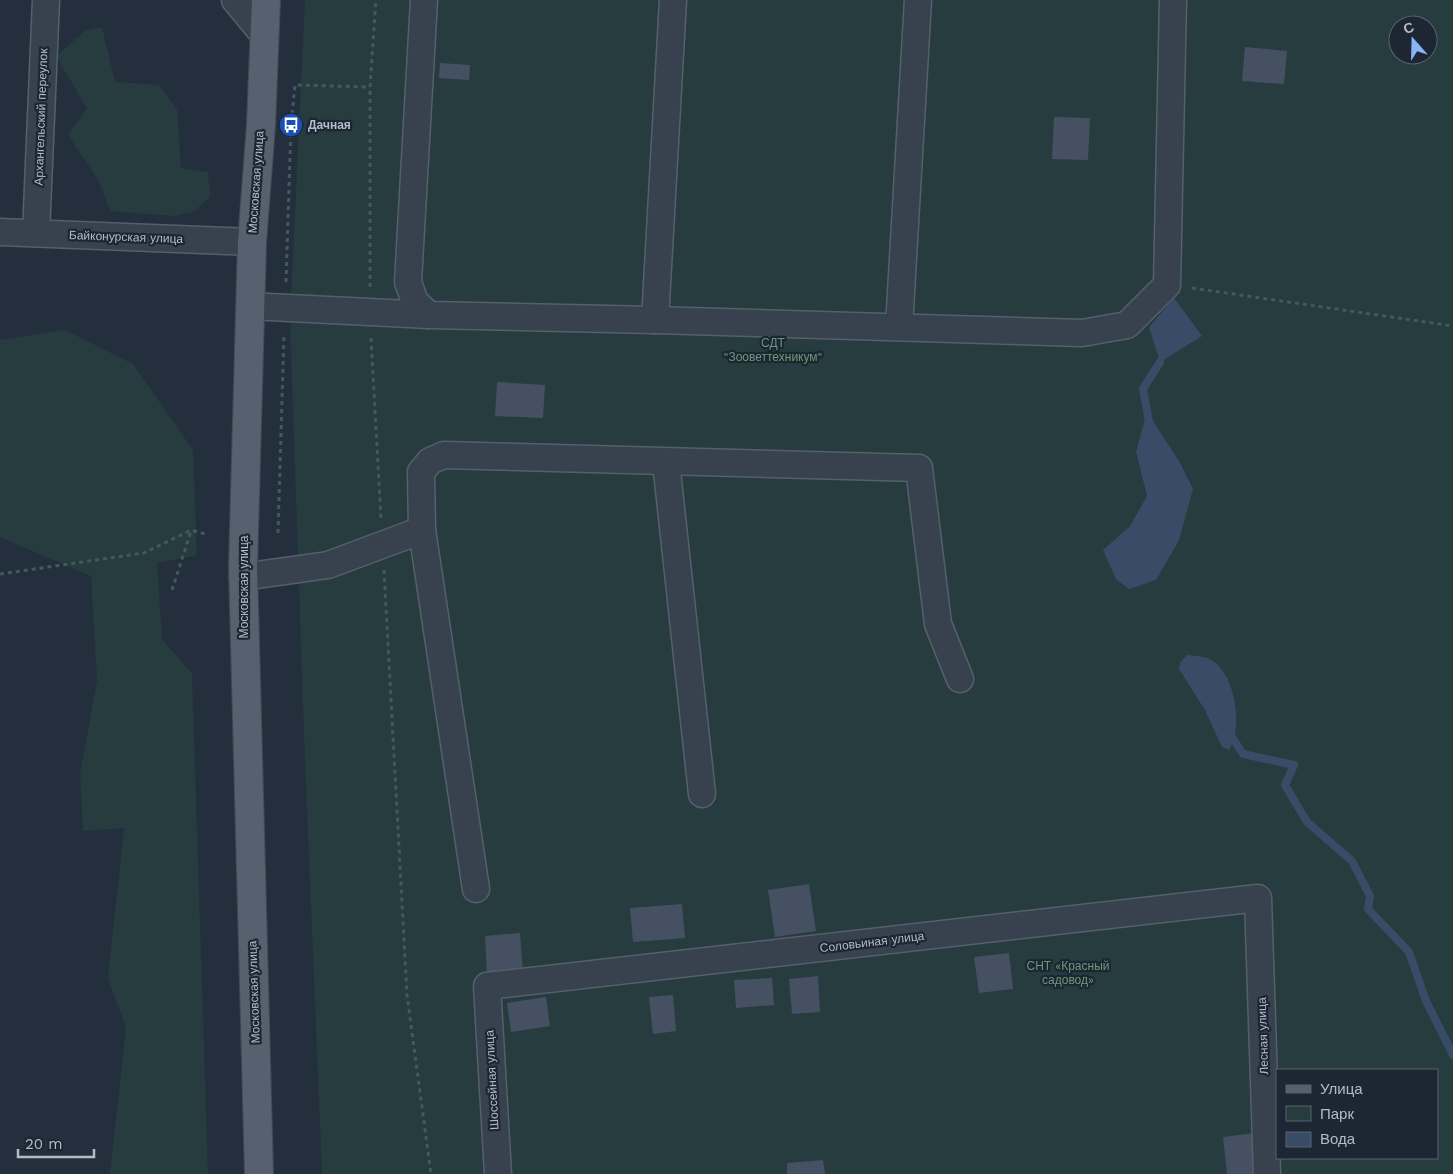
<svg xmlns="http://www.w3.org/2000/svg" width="1453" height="1174" font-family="'Work Sans',sans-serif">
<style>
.green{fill:#263c3f;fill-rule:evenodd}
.water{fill:#394c67}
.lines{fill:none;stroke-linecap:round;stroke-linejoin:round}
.stream{stroke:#394c67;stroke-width:8}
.building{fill:#455162}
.minor-casing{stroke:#565f6c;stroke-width:29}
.major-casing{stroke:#414a57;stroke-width:30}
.path{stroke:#44595c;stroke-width:3;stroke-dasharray:4 4;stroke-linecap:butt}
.minor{stroke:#38414e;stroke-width:26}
.major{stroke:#56606e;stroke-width:28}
.labels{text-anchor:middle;stroke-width:4.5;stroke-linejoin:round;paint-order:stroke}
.street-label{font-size:12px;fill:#b4bcc9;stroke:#1d2633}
.poi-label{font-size:12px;font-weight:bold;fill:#b4bcc9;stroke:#1d2633;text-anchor:start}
.park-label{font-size:12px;fill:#6b9a76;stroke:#1d2633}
</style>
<rect width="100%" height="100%" fill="#242f3e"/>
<g class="green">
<path d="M305,0H1453V1174H322L304,735L290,320ZM1398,25H1428V55H1398ZM1147,413L1179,461L1193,489L1103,550L1130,526L1147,496L1136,452ZM1277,1070H1437V1158H1277Z"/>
<path d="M102,27L115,82L159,85L177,109L181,168L208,172L210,197L193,212L175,216L110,211L99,181L68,135L87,108L56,56L85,31Z"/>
<path d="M65,330L133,364L193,450L197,555L157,563L162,639L192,674L208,1174H110L126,1028L108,978L124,828L83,831L80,774L97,681L91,576L0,537V340Z"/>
</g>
<g class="water">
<path d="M1174,298L1202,336L1160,362L1149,327Z"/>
<path d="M1147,412L1179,461L1193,489L1179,540L1156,580L1129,589L1116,579L1103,550L1130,526L1147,496L1136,452Z"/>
<path d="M1187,655C1196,656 1205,656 1213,661C1236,676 1243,729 1229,750L1222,747L1205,710L1179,669L1180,663Z"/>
</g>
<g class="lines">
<g class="stream">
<path d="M1149,422L1143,389L1160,362"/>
<path d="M1230,734L1243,754L1294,765L1285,785L1307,822L1352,861L1370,896L1368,909L1409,952L1426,1001L1453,1055"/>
</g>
</g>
<g class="building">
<path d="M1245,47L1287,51L1284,84L1242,81Z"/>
<path d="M440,63L470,65L469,80L439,78Z"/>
<path d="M1054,117L1090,118L1088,160L1052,159Z"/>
<path d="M497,382L545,385L543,418L495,416Z"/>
<path d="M809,884L816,931L775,937L768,890Z"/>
<path d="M682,904L685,938L633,942L630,908Z"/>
<path d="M520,933L523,972L487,974L485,936Z"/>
<path d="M1009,953L1013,989L979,993L974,957Z"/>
<path d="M818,976L820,1012L792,1014L789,979Z"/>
<path d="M772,978L774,1005L736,1008L734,980Z"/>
<path d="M673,995L676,1031L653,1034L649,997Z"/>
<path d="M546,997L550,1026L511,1032L507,1003Z"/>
<path d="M1255,1133L1259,1174H1227L1223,1137Z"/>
<path d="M823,1160L825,1174H787V1163Z"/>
</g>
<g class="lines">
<g class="minor-casing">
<g id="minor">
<path d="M235,0L264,35"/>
<path d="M424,0L408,282L415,302L429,315"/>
<path d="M0,232L252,242"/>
<path d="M36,233L46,0"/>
<path d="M250,306L429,315L655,320L1082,333L1127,325L1167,285L1173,0"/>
<path d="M655,320L673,0"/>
<path d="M899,327L918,0"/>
<path d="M666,462L702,794"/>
<path d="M243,577L328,565L422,530"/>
<path d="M476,889L422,530L421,472L430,461L444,455L919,468L938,624L960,679"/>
<path d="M498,1174L487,986L1258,898L1267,1174"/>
</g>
</g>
<g class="major-casing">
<path id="major" d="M259,1174L243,567L252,242L261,125L266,0"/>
</g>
<g class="path">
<path d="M286,282L291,125L295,85L370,87"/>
<path d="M370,287V87L376,0"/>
<path d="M1192,288L1453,326"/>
<path d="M371,338L381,519"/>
<path d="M278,533L284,334"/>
<path d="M384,570L407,995L431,1174"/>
<path d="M0,574L144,553L191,530L205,534"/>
<path d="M172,590L191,531"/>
</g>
<use href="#minor" class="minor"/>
<use href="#major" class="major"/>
</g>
<defs>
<g id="bus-disc" transform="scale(1.25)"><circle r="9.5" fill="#1a4fb4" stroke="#1d2633"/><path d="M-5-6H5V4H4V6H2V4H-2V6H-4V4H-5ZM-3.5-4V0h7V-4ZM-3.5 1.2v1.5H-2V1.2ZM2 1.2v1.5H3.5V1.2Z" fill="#fff"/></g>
</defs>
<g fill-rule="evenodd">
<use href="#bus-disc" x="291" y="125"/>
</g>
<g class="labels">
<g class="street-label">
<text transform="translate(41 117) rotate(-88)" y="4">Архангельский переулок</text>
<text transform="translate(256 182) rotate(-86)" y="4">Московская улица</text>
<text transform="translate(126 237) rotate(2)" y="4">Байконурская улица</text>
<text transform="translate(244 587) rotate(-90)" y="4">Московская улица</text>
<text transform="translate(872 942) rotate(-7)" y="4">Соловьиная улица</text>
<text transform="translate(254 992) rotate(-92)" y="4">Московская улица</text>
<text transform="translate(1263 1036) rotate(-92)" y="4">Лесная улица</text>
<text transform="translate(492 1080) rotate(-93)" y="4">Шоссейная улица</text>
</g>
<g class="poi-label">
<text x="308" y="129">Дачная</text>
</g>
<g class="park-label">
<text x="773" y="347">СДТ<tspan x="773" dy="14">"Зооветтехникум"</tspan></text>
<text x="1068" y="970">СНТ «Красный<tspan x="1068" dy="14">садовод»</tspan></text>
</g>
</g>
<rect x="1276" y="1069" width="162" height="90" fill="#1d2633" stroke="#59626f"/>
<rect x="1286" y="1085" width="25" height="8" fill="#56606e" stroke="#59626f"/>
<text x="1320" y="1094" font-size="15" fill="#b4bcc9">Улица</text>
<rect x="1286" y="1106" width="25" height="15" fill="#263c3f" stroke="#59626f"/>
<text x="1320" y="1119" font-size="15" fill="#b4bcc9">Парк</text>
<rect x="1286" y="1132" width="25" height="15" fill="#394c67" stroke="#59626f"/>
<text x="1320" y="1144" font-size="15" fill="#b4bcc9">Вода</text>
<g transform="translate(1413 40) rotate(340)"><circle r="24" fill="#1d2633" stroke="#59626f"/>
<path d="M0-4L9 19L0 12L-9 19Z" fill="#8ab4f8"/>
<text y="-8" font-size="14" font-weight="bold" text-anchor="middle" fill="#b4bcc9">С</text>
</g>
<path d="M18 1149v8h76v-8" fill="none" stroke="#b4bcc9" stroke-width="2.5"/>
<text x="25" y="1149" font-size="15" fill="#b4bcc9" stroke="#1d2633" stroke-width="4" paint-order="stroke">20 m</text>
</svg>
